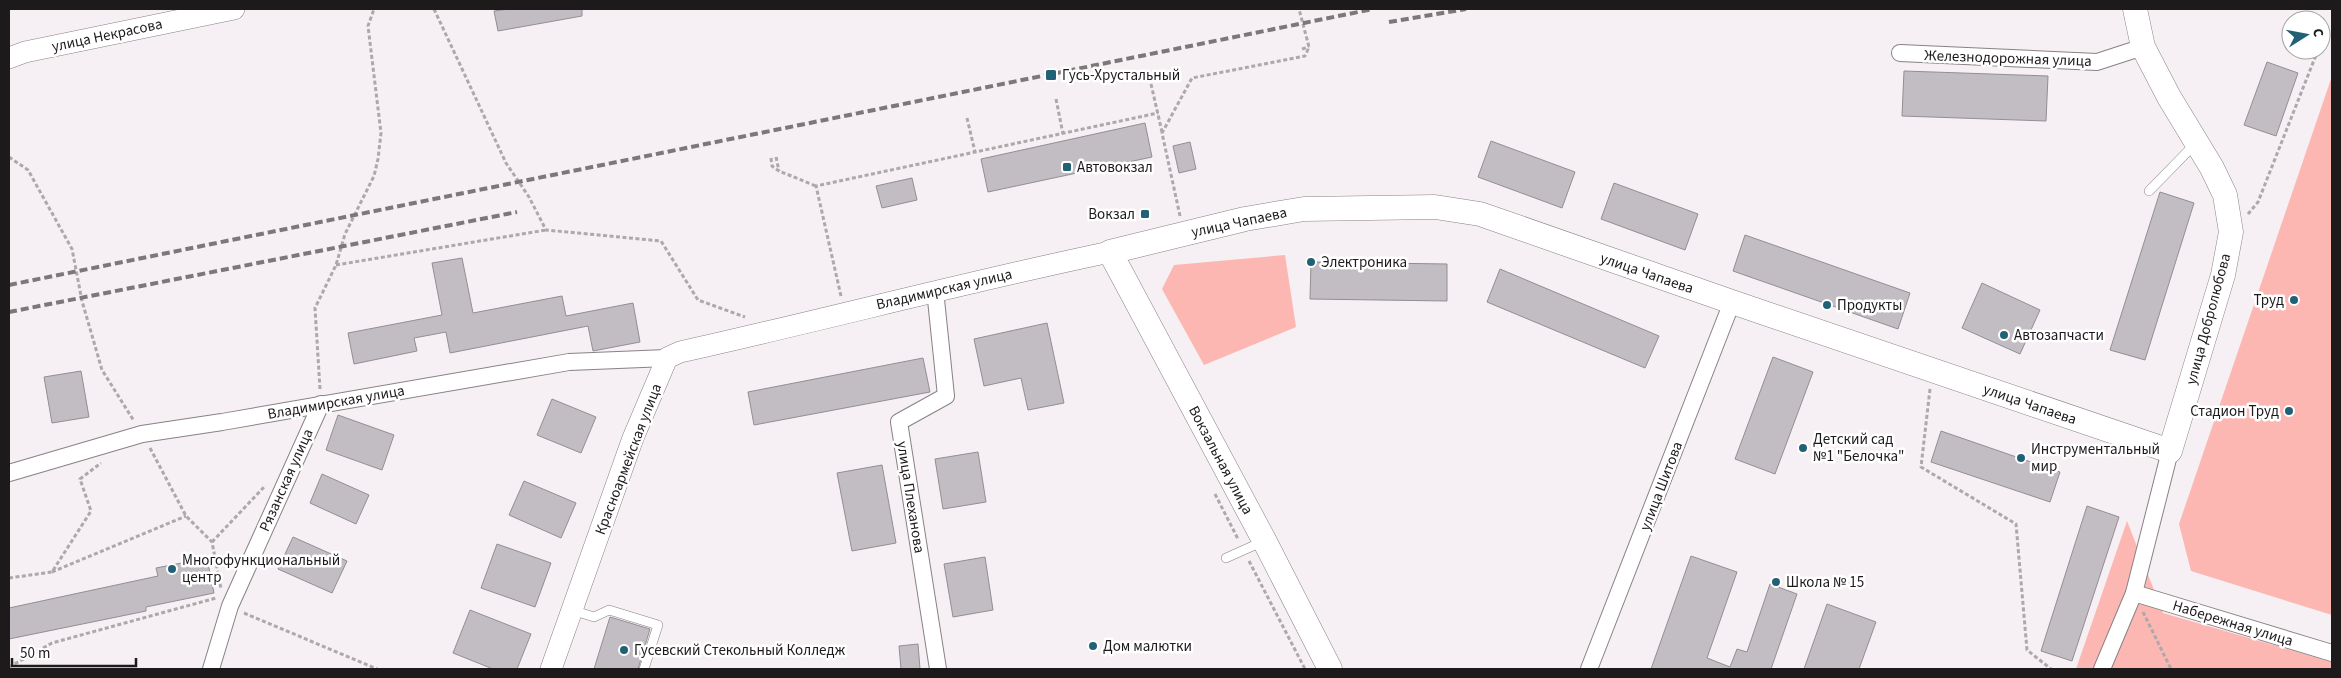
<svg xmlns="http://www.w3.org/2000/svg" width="2341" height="678" font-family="'Source Sans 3',sans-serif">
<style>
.green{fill:#fcb7b2}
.building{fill:#c1bdc3;stroke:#928e94}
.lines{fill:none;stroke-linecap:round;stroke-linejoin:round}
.service-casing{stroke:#888286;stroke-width:10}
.minor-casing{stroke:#888286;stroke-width:18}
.tertiary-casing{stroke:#888286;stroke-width:22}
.secondary-casing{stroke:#888286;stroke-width:25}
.path{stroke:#ada8ab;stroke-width:3;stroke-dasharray:4 2.5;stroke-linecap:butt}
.service{stroke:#fff;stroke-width:9}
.minor{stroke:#fff;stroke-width:16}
.tertiary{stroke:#fff;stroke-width:21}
.secondary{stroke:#fff;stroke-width:24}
.rail{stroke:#7c777a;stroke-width:4;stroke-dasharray:8 4;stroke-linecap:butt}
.poi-dot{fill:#226076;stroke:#fff;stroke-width:2}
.labels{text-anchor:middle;stroke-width:5;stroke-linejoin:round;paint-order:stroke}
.street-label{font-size:15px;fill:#1d1a1c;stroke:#fff}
.poi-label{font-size:15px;fill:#1d1a1c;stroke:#fff;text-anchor:start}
</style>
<rect width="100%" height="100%" fill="#f6eff3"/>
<g class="green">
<path d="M2332,76V615L2191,571L2179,524Z"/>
<path d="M1285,255L1296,327L1204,365L1162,289L1174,265Z"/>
<path d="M2127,521L2163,613L2332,662V669H2076Z"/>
</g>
<g class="building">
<path d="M509,9H582V16L498,31L494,11Z"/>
<path d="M2267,62L2298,73L2276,136L2244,125Z"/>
<path d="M1904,71L2048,76L2046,121L1902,116Z"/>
<path d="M1145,123L1152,157L988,192L981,159Z"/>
<path d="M1491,141L1575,172L1562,208L1478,177Z"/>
<path d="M1190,142L1196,169L1179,173L1173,146Z"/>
<path d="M912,178L917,200L882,208L876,186Z"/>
<path d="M1614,183L1698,214L1685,250L1601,219Z"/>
<path d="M2160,192L2194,203L2145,360L2110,350Z"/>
<path d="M1745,235L1910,293L1898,329L1733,271Z"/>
<path d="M462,258L473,313L562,296L566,316L633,303L640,342L593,351L588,326L450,353L446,332L414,338L417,351L354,364L348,333L442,315L432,263Z"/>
<path d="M1311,262L1447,264V301L1310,299Z"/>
<path d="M1500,269L1659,336L1645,368L1487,302Z"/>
<path d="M1982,283L2040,310L2020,354L1962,328Z"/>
<path d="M1047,323L1064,403L1028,410L1021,378L984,386L974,339Z"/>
<path d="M1773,357L1813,372L1775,474L1735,459Z"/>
<path d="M923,358L930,392L754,425L748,392Z"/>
<path d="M81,371L89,417L52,423L44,377Z"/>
<path d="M552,399L596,417L581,453L537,435Z"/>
<path d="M338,415L394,435L382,470L326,450Z"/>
<path d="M1941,431L2060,472L2050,502L1931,462Z"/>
<path d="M978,452L986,502L943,509L935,459Z"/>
<path d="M882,465L896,543L852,551L837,473Z"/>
<path d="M322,474L369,495L356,524L310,503Z"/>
<path d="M524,481L576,503L561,538L509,515Z"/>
<path d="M2087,506L2119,517L2072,661L2041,651Z"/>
<path d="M293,537L347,561L332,593L278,569Z"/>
<path d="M497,544L551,563L535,607L481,588Z"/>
<path d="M1691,556L1737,572L1707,658L1730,667L1737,649L1747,652L1770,584L1797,594L1771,669H1651Z"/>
<path d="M985,557L993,610L953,617L944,564Z"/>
<path d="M207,558L214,593L146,607V611L9,639V608L158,576L156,568Z"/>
<path d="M1827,604L1876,622L1859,669H1804Z"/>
<path d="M470,610L531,634L517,669H493L453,653Z"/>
<path d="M610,617L650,629L638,669H594Z"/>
<path d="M918,644L920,669H901L899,646Z"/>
</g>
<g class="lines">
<g class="service-casing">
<g id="service">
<path d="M2149,191L2195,144"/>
<path d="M1226,558L1264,541"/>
<path d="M572,610L594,617L609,610L658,625L644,669"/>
</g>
</g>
<g class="minor-casing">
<g id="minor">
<path d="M1900,53L2097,62L2143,47"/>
<path d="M935,290L946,396L899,422L938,669"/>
<path d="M9,473L142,434L222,422L569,362L667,358"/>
<path d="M2134,593L2332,653"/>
<path d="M211,669L230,606L321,404"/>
<path d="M1589,669L1732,302"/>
<path d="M2102,669L2134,593L2170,451"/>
</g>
</g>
<g class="tertiary-casing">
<g id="tertiary">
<path d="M9,58L25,52L234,9"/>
<path d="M551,669L633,438L667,358L680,352C824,320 966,282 1110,252"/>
</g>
</g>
<g class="secondary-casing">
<path id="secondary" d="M1330,669L1264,540L1110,252L1245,219L1304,209L1435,207L1480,214L1732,302L2170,451L2223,275L2231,232L2225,195L2212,168L2169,97L2143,47L2135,9"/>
</g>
<g class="path">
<path d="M434,9L506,163L529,197L546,230L661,241L698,300L745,317"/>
<path d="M2321,43L2326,30L2332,31"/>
<path d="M1302,49L1309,47"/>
<path d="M1151,84L1162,132"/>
<path d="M1056,99L1063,134"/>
<path d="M967,118L975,152"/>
<path d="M9,157L28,170L72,249L82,301L102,370L134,421"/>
<path d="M776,157L779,171"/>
<path d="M771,158L772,166L779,171L816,186"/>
<path d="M2248,214L2258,202L2318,50"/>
<path d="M1180,216L1162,133L1192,78L1305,56L1309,47L1299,9"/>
<path d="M336,265L546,230"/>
<path d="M841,296L816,186L1158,113"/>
<path d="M320,389L315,308L336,265L345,234L374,176L378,159L381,133L368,26L374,9"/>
<path d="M1930,389L1921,467L2016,524L2027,650L2051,669"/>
<path d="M150,448L186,516L212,542L221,589"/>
<path d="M1215,494L1238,539"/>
<path d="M212,542L265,486"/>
<path d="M1249,561L1305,669"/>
<path d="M52,572L186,516"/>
<path d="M9,578L52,572L91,511L80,479L101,463"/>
<path d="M2143,612L2171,669"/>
<path d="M244,613L377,669"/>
<path d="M9,667L52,643L216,598"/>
</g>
<use href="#service" class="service"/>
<use href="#minor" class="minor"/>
<use href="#tertiary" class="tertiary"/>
<use href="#secondary" class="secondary"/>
<g class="rail">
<path d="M1389,22L1466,9"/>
<path d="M9,285L1373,9"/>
<path d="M9,312L517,212"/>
</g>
</g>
<g class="poi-dot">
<rect x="1045" y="69" width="12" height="12" rx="2.5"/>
<rect x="1062" y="162" width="10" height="10" rx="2.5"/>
<rect x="1140" y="209" width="10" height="10" rx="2.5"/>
<circle cx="1311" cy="262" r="5"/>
<circle cx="2294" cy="300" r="5"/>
<circle cx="1827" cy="305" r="5"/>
<circle cx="2004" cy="335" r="5"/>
<circle cx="2289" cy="411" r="5"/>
<circle cx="1803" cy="448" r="5"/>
<circle cx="2021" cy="458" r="5"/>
<circle cx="172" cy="569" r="5"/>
<circle cx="1776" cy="582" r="5"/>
<circle cx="1093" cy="646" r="5"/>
<circle cx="624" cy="650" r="5"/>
</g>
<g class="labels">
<g class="street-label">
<text transform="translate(107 35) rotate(-12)" y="5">улица Некрасова</text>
<text transform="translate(2008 58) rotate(2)" y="5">Железнодорожная улица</text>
<text transform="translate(1239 222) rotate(-12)" y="5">улица Чапаева</text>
<text transform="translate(1647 273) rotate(19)" y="5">улица Чапаева</text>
<text transform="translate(944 289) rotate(-13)" y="5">Владимирская улица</text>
<text transform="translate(2208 319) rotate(-75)" y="5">улица Добролюбова</text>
<text transform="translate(336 402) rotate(-10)" y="5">Владимирская улица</text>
<text transform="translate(2030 404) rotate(19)" y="5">улица Чапаева</text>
<text transform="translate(628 459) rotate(-69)" y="5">Красноармейская улица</text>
<text transform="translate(1221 460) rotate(62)" y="5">Вокзальная улица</text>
<text transform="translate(286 480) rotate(-66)" y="5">Рязанская улица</text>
<text transform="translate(1661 486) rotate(-69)" y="5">улица Шитова</text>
<text transform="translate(911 497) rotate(81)" y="5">улица Плеханова</text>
<text transform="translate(2233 623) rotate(17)" y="5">Набережная улица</text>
</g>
<g class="poi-label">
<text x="1062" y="80">Гусь-Хрустальный</text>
<text x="1077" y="172">Автовокзал</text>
<text x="1135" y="219" text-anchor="end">Вокзал</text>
<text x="1321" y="267">Электроника</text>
<text x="2284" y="305" text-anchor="end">Труд</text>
<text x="1837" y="310">Продукты</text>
<text x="2014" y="340">Автозапчасти</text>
<text x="2279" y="416" text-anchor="end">Стадион Труд</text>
<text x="1813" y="444">Детский сад<tspan x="1813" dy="17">№1 "Белочка"</tspan></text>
<text x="2031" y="454">Инструментальный<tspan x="2031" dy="17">мир</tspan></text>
<text x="182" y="565">Многофункциональный<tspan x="182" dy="17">центр</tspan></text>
<text x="1786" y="587">Школа № 15</text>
<text x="1103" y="651">Дом малютки</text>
<text x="634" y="655">Гусевский Стекольный Колледж</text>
</g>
</g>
<rect width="2341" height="678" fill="none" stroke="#1d1a1c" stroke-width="20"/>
<g transform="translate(2306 35) rotate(79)"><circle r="24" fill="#ffffff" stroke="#a5a3a4"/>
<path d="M0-4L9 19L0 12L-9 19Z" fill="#226076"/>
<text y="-8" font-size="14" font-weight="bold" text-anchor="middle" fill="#1d1a1c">С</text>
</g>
<path d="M12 658v8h124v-8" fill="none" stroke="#1d1a1c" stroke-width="2.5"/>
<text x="20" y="658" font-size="15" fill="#1d1a1c" stroke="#ffffff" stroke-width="4" paint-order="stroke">50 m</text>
</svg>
